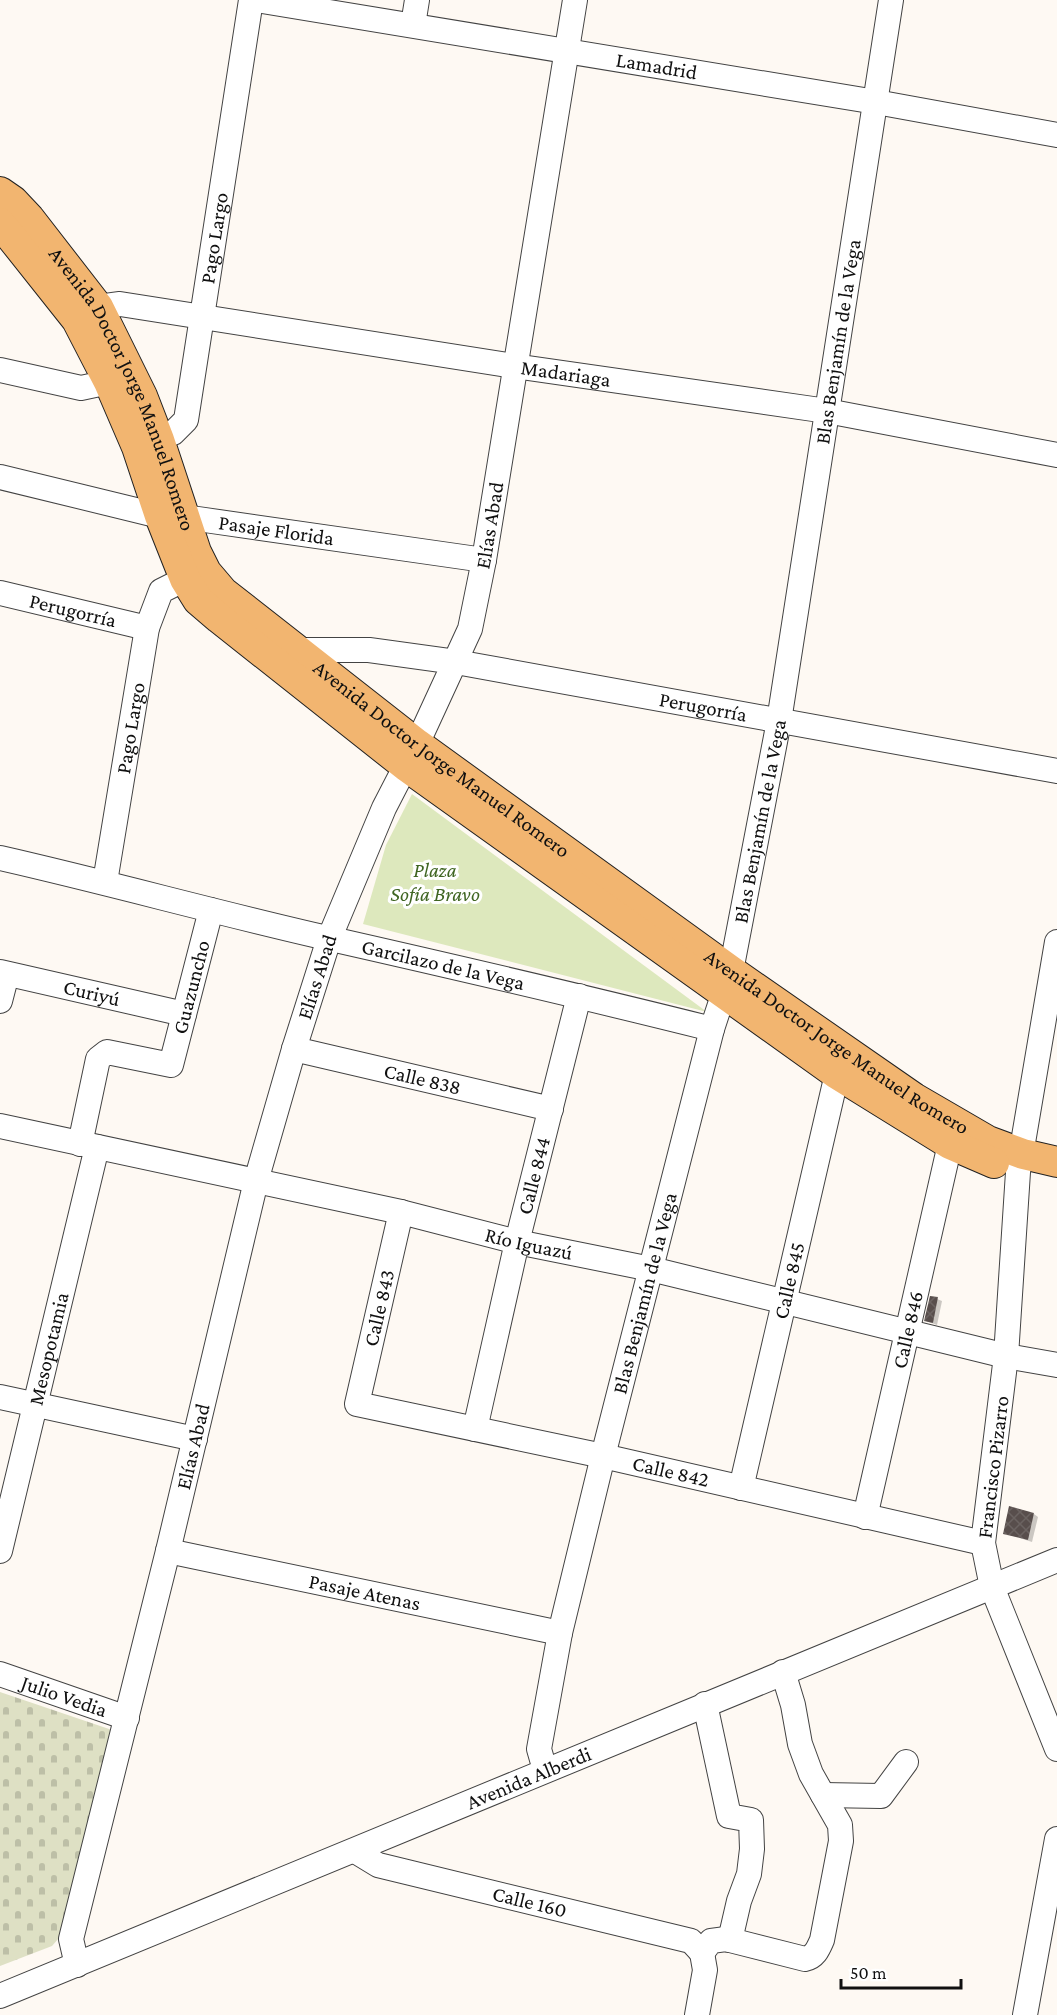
<svg xmlns="http://www.w3.org/2000/svg" width="1057" height="2015" font-family="'Crimson Pro',serif">
<style>
.cemetery{fill:url(#cemetery-stones)}
.park{fill:#dde8bd}
.shadow{fill:#0003}
.building{fill:url(#building-cross-hatch)}
.lines{fill:none;stroke-linecap:round;stroke-linejoin:round}
.minor-casing{stroke:#434343;stroke-width:26}
.major-casing{stroke:#212121;stroke-width:32}
.minor{stroke:#fff;stroke-width:24}
.major{stroke:#f2b570;stroke-width:30}
.labels{text-anchor:middle;stroke-width:6;stroke-linejoin:round;paint-order:stroke}
.street-label{font-size:21px;fill:#101010;stroke:#fff}
.park-label{font-size:21px;font-style:italic;fill:#3f6522;stroke:#fff}
</style>
<defs>
<pattern id="cemetery-stones" width="16" height="16" patternUnits="userSpaceOnUse" patternTransform="scale(1.5)"><rect width="16" height="16" fill="#dee0c4"/><path d="M2 7V4a2 2 0 0 1 4 0v3zM10 15v-3a2 2 0 0 1 4 0v3z" fill="#bdbfa7"/></pattern>
<pattern id="building-cross-hatch" width="8" height="8" patternUnits="userSpaceOnUse" patternTransform="scale(1.5)"><rect width="8" height="8" fill="#584e4c"/><path d="M0 0l8 8M0 8l8-8" fill="none" stroke="#6b6361"/></pattern>
</defs>
<rect width="100%" height="100%" fill="#fef9f3"/>
<path class="cemetery" d="M0,1692L112,1730L66,1930L52,1946L0,1966Z"/>
<path class="park" d="M412,794L707,1012L363,924L386,845Z"/>
<g class="shadow">
<path d="M937,1299L942,1301L937,1325L926,1321Z"/>
<path d="M1034,1514L1038,1517L1032,1542L1004,1533Z"/>
</g>
<g class="building">
<path d="M930,1296L938,1297L933,1323L924,1321Z"/>
<path d="M1009,1506L1034,1513L1028,1540L1003,1534Z"/>
</g>
<g class="lines">
<g class="minor-casing">
<g id="minor">
<path id="s1" d="M256,0L876,102L1057,135"/>
<path d="M413,25L417,0"/>
<path id="s2" d="M84,316L98,307L120,304L514,366L827,411L1057,455"/>
<path d="M0,370L81,388L109,382"/>
<path id="s3" d="M141,446L173,433L186,420L251,0"/>
<path id="s4" d="M0,477L160,516L184,517L484,560"/>
<path id="s5" d="M0,593L147,628"/>
<path id="s6" d="M296,650H369L456,662L1057,771"/>
<path id="s7" d="M0,858C110,883 217,913 327,938C455,967 584,997 712,1029"/>
<path id="s8" d="M105,882L147,628L161,591L185,579L203,573"/>
<path d="M1057,942L1018,1172L1006,1356L983,1543L992,1587L1057,1749"/>
<path id="s9" d="M0,972L184,1014"/>
<path d="M0,1001L7,974"/>
<path id="s10" d="M294,1049L551,1109"/>
<path id="s11" d="M0,1126L401,1212L517,1242L651,1269L1006,1356L1057,1365"/>
<path id="s12" d="M80,1144L98,1059L107,1052L171,1065L211,910"/>
<path id="s13" d="M401,1212L357,1404L603,1456L983,1543"/>
<path d="M0,1397L195,1439"/>
<path id="s14" d="M475,1429L517,1242L579,996"/>
<path id="s15" d="M741,1488L837,1074"/>
<path id="s16" d="M865,1517L950,1144"/>
<path id="s17" d="M0,1551L97,1147"/>
<path id="s18" d="M168,1551L560,1633"/>
<path id="s19" d="M0,1674L127,1718"/>
<path d="M705,1704L729,1816L751,1820L752,1849L749,1874L739,1901L730,1940"/>
<path id="s20" d="M545,1770L539,1749L560,1633L603,1456L712,1029L731,971L779,721L891,0"/>
<path d="M823,1795L881,1796L906,1762"/>
<path id="s21" d="M355,1851L378,1865L691,1941L702,1953"/>
<path d="M702,1953L711,1941L726,1939L805,1959C815,1957 818,1949 822,1940L841,1841L840,1825L811,1774L800,1744L793,1705L783,1672"/>
<path id="s22" d="M77,1965L71,1939L168,1551L256,1181L294,1049L329,939L384,808L417,744L470,629L484,560L575,0"/>
<path id="s23" d="M0,1996L1057,1560"/>
<path d="M697,2015L705,1970L702,1953"/>
<path d="M1025,2015L1057,1839"/>
</g>
</g>
<g class="major-casing">
<g id="major">
<path id="s24" d="M0,192L13,201L29,218L98,307L142,396L159,440L196,552L206,572L223,592L417,744L731,971L914,1098L988,1141L1023,1154L1057,1162"/>
<path d="M0,223L77,320L109,382L137,447L160,516L185,579L198,600L219,618L406,766L837,1074L950,1144L994,1163"/>
</g>
</g>
<use href="#minor" class="minor"/>
<use href="#major" class="major"/>
</g>
<g class="labels">
<g class="street-label">
<text dy="7" stroke="none"><textPath href="#s1" startOffset="406">Lamadrid</textPath></text>
<text dy="7" stroke="none"><textPath href="#s3" startOffset="237">Pago Largo</textPath></text>
<text dy="7" stroke="none"><textPath href="#s20" startOffset="1462">Blas Benjamín de la Vega</textPath></text>
<text dy="7" stroke="none"><textPath href="#s2" startOffset="490">Madariaga</textPath></text>
<text dy="7" stroke="none"><textPath href="#s24" startOffset="236">Avenida Doctor Jorge Manuel Romero</textPath></text>
<text dy="7" stroke="none"><textPath href="#s22" startOffset="1506">Elías Abad</textPath></text>
<text dy="7" stroke="none"><textPath href="#s4" startOffset="282">Pasaje Florida</textPath></text>
<text dy="7" stroke="none"><textPath href="#s5" startOffset="75">Perugorría</textPath></text>
<text dy="7" stroke="none"><textPath href="#s6" startOffset="412">Perugorría</textPath></text>
<text dy="7" stroke="none"><textPath href="#s8" startOffset="156">Pago Largo</textPath></text>
<text dy="7" stroke="none"><textPath href="#s24" startOffset="740">Avenida Doctor Jorge Manuel Romero</textPath></text>
<text dy="7" stroke="none"><textPath href="#s20" startOffset="976">Blas Benjamín de la Vega</textPath></text>
<text dy="7" stroke="none"><textPath href="#s7" startOffset="456">Garcilazo de la Vega</textPath></text>
<text dy="7" stroke="none"><textPath href="#s22" startOffset="1020">Elías Abad</textPath></text>
<text dy="7" stroke="none"><textPath href="#s12" startOffset="244">Guazuncho</textPath></text>
<text dy="7" stroke="none"><textPath href="#s9" startOffset="94">Curiyú</textPath></text>
<text dy="7" stroke="none"><textPath href="#s24" startOffset="1226">Avenida Doctor Jorge Manuel Romero</textPath></text>
<text dy="7" stroke="none"><textPath href="#s10" startOffset="132">Calle 838</textPath></text>
<text dy="7" stroke="none"><textPath href="#s14" startOffset="260">Calle 844</textPath></text>
<text dy="7" stroke="none"><textPath href="#s11" startOffset="542">Río Iguazú</textPath></text>
<text dy="7" stroke="none"><textPath href="#s15" startOffset="213">Calle 845</textPath></text>
<text dy="7" stroke="none"><textPath href="#s20" startOffset="490">Blas Benjamín de la Vega</textPath></text>
<text transform="translate(379 1308) rotate(-77)" y="7">Calle 843</text>
<text dy="7" stroke="none"><textPath href="#s16" startOffset="192">Calle 846</textPath></text>
<text dy="7" stroke="none"><textPath href="#s17" startOffset="208">Mesopotamia</textPath></text>
<text dy="7" stroke="none"><textPath href="#s22" startOffset="534">Elías Abad</textPath></text>
<text transform="translate(993 1467) rotate(-83)" y="7">Francisco Pizarro</text>
<text dy="7" stroke="none"><textPath href="#s13" startOffset="518">Calle 842</textPath></text>
<text dy="7" stroke="none"><textPath href="#s18" startOffset="201">Pasaje Atenas</textPath></text>
<text dy="7" stroke="none"><textPath href="#s19" startOffset="68">Julio Vedia</textPath></text>
<text dy="7" stroke="none"><textPath href="#s23" startOffset="572">Avenida Alberdi</textPath></text>
<text dy="7" stroke="none"><textPath href="#s21" startOffset="183">Calle 160</textPath></text>
</g>
<g class="park-label">
<text x="435" y="877">Plaza<tspan x="435" dy="24">Sofía Bravo</tspan></text>
</g>
</g>
<path d="M841 1979v9h120v-9" fill="none" stroke="#101010" stroke-width="3"/>
<text x="850" y="1979" font-size="18" fill="#101010" stroke="#ffffff" stroke-width="4.5" paint-order="stroke">50 m</text>
</svg>
